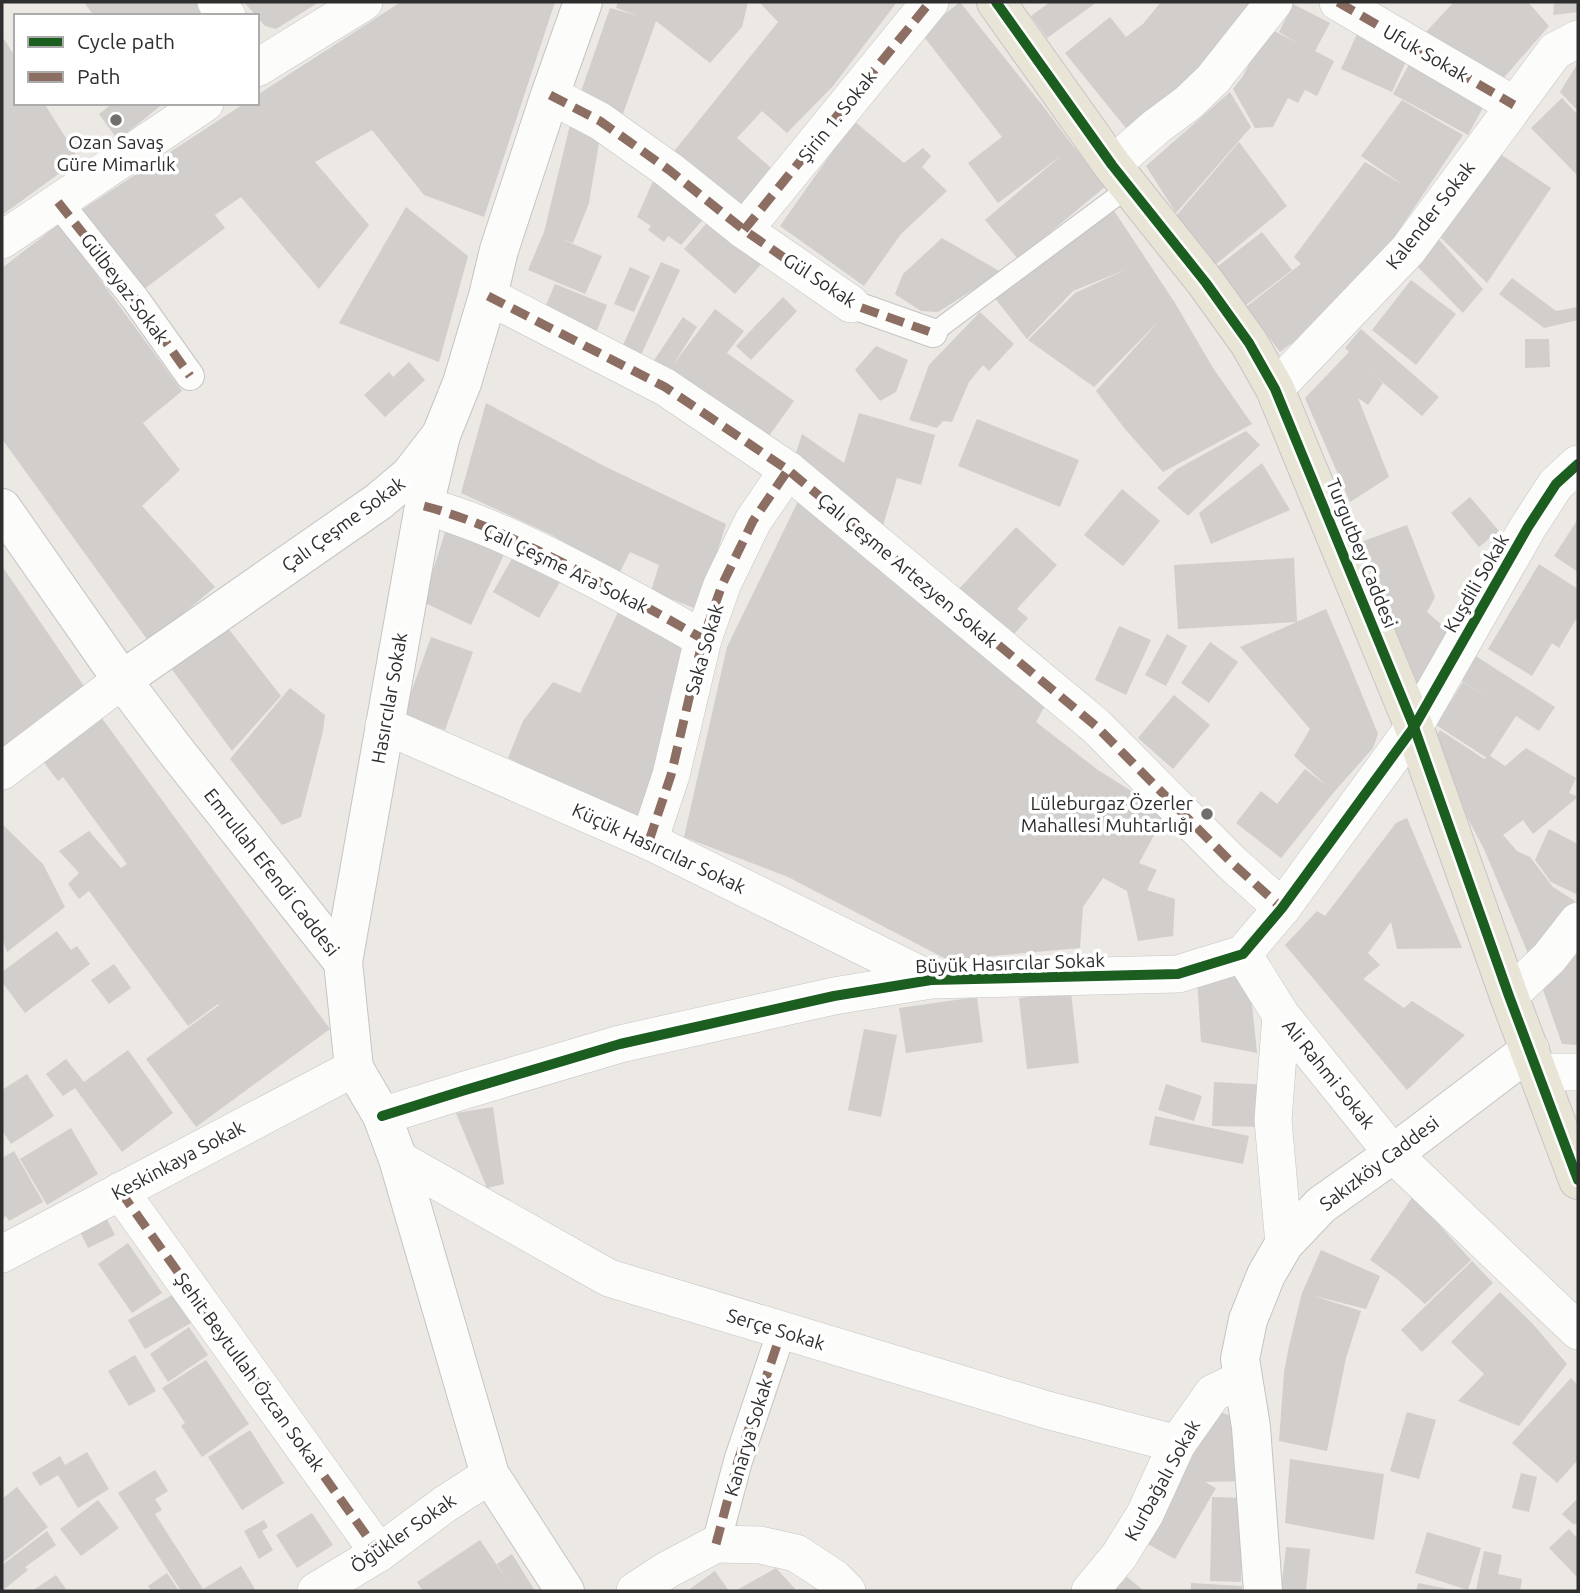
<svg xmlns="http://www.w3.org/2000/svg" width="1580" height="1593" font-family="Ubuntu,sans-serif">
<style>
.building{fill:#d1cecb}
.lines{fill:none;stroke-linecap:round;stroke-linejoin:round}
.service-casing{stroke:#c5c4c5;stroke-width:21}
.pedestrian-casing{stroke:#c5c4c5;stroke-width:30}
.minor-casing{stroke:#c5c4c5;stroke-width:38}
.tertiary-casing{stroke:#c5c4c5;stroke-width:40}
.secondary-casing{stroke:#c5c4c5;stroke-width:40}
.primary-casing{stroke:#c6c5c4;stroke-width:40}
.service{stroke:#fcfcfb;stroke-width:19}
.pedestrian{stroke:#fcfcfb;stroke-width:28}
.minor{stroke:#fcfcfb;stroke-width:37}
.tertiary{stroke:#fcfcfb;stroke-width:38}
.secondary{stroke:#fcfcfb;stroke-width:38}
.primary{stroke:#e8e4d6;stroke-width:38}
.quiet{stroke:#8d6e63;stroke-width:9;stroke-dasharray:18 9;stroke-linecap:butt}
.cycleway-casing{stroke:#fff;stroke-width:15}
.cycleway{stroke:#1b5e20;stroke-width:10}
.poi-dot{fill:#706f6e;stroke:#fff;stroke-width:2.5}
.labels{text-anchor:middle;stroke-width:7;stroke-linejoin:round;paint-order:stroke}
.street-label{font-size:19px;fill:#2e2e2e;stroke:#fff}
.poi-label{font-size:19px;fill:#2e2e2e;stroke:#fff}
</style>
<rect width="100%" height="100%" fill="#ece8e4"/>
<g class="building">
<path d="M84,2H196L206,16H94Z"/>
<path d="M244,2H319L276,29L265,26Z"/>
<path d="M401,2H555L484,217L424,195L372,130L315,162L369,225L319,289L241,197L215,215L225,228L143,290L80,211L245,103H257V95Z"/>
<path d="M618,2H748L742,27L710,63L656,21L619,125L577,103L610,8L639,16L616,8Z"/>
<path d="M759,2H897L833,86L787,133L762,111L737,138L771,168L738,214L667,160L778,22Z"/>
<path d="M960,2L1043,106L1073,146L1106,186L1018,259L985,220L1062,155L998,203L968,163L1002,137L921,33Z"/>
<path d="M1050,2H1097L1047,38L1031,16Z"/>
<path d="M1161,2H1255L1210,76L1134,138L1065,53L1110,17L1126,37L1143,24Z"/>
<path d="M1454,2H1528L1549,26L1501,81L1424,34Z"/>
<path d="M1554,2H1578V12L1553,15Z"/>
<path d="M1293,4L1330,23L1315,51L1334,61L1317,96L1305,90L1298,103L1288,98L1273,127L1255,128L1233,89L1243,76L1268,28L1298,43L1279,32Z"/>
<path d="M1358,32L1409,55L1392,92L1341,69Z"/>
<path d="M4,39L16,58V103H44L79,159L2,215V41Z"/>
<path d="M1412,59L1487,100L1468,135L1393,94Z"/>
<path d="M1578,63V111L1560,92Z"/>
<path d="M1230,92L1251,127L1176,213L1146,166Z"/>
<path d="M1562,98L1578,115V176L1531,128Z"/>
<path d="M1402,100L1463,135L1383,254L1343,305L1280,352L1246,307L1301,264L1294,257L1365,162L1406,187L1361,156Z"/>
<path d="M113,103H164L118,140L99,114Z"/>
<path d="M854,121L904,163L923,148L931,156L922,167L947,191L901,234L864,286L780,226Z"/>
<path d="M570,125L601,131L589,203L573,243L561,239L602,256L585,294L528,270L544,232Z"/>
<path d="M1239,142L1287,206L1215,265L1176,216Z"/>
<path d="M1497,152L1551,188L1487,283L1439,236Z"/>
<path d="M654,179L707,215L681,245L668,236L664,242L648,230L651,226L637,217Z"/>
<path d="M1111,206L1175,303L1213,368L1252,424L1163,472L1125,429L1096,391L1160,320L1094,387L1028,340L1075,293L1127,269L1073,291L1027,339L994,297Z"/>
<path d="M406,207L468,256L439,362L339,323Z"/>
<path d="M712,217L763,262L735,294L684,249Z"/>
<path d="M59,224L182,391L143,423L180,470L142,506L215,587L149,642L2,439V268Z"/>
<path d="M1262,232L1292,270L1246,305L1217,267Z"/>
<path d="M1434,234L1483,289L1463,313L1413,262Z"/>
<path d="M942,238L1001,272L938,312L921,311L895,294L903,274Z"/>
<path d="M661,262L680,270L641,355L622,347Z"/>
<path d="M630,267L650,276L634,312L614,304Z"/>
<path d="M1512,278L1556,311L1578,307V320L1544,328L1499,294Z"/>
<path d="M1411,280L1456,314L1416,365L1372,330Z"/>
<path d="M555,284L607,305L596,333L543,312Z"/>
<path d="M783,297L797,311L751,360L736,346Z"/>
<path d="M715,309L744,331L727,353L794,401L764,443L653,362L683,317L697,327L673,365Z"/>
<path d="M980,312L1014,344L989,371L983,365L969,382L952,422L943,421L937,428L909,420L929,365Z"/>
<path d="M1361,329L1439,397L1422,416L1366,368L1383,383L1368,405L1358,398L1389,477L1350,502L1305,398L1349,352L1345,348Z"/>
<path d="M1525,339H1549L1550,367L1525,368Z"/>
<path d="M876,346L908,360L896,392L880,401L855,370Z"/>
<path d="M409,362L425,380L385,417L364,395L389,372L393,377Z"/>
<path d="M486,403L606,467L726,524L699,610L651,591L659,565L630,552L618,576L552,535L461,493Z"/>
<path d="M859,413L935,435L921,485L897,478L882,529L795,456L802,434L844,463Z"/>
<path d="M977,419L1079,460L1060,507L958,466Z"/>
<path d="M1246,431L1260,445L1188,516L1157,488L1177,469Z"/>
<path d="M1262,463L1290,510L1211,544L1199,513Z"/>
<path d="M1122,489L1160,521L1123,566L1084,535Z"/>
<path d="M803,491L1047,702L1036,722L1098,770L1166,813L1139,863L1157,870L1147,890L1175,899L1173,936L1138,941L1127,891L1103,878L1083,907L1080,948L948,960L788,877L684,837L727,647Z"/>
<path d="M1470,497L1499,531L1479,547L1451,513Z"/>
<path d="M1578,519V572L1554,556Z"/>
<path d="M448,523L506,550L471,625L423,602Z"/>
<path d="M1407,525L1435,597L1427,612L1458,639L1422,694L1384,604L1361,542Z"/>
<path d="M1016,527L1057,565L1017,609L1028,618L1011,638L958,590Z"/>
<path d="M514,555L560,582L539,618L493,592Z"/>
<path d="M1294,558L1297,622L1178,629L1174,565Z"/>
<path d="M1539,564L1578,589V616L1559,648L1552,643L1532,676L1488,649Z"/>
<path d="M2,566L86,689L2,748Z"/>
<path d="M1326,609L1349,663L1378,734L1373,748L1334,792L1281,858L1236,823L1261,791L1277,804L1305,769L1327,786L1294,756L1310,729L1240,647Z"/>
<path d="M619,610L693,649L646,826L508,758L523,721L553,682L580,693Z"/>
<path d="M224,623L281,696L232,751L168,664Z"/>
<path d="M1119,626L1151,640L1126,695L1095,680Z"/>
<path d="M1167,634L1187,646L1166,686L1145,675Z"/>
<path d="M431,637L473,652L445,730L403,715Z"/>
<path d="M1210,642L1238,662L1209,703L1181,683Z"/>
<path d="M1471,653L1555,707L1539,731L1516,716L1490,756L1505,766L1526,748L1576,778L1569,793L1578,797L1533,834L1523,820L1503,835L1517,851L1530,857L1553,887L1575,901L1530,958L1484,849L1467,817L1437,735L1440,730L1484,759L1487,758L1436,725L1463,682L1496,703L1456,677Z"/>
<path d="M290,688L325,715L323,731L301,817L282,825L230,759Z"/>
<path d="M1174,695L1210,725L1173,769L1138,738Z"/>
<path d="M101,717L330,1029L196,1127L146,1059L219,1005L218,1004L188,1026L89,891L79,899L68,884L79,873L59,851L89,831L121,868L127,864L63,777L58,781L42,760Z"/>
<path d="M1407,818L1462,948L1397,949L1391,922L1368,953L1380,965L1363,979L1404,1008L1412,1001L1465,1035L1407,1090L1285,945L1317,911L1325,916L1396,823Z"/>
<path d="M2,824L43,864L65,907L7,952L2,938Z"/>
<path d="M1549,829L1578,844V895L1551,882L1535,860Z"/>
<path d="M57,931L71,950L77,946L90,964L25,1013L2,982V972Z"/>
<path d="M1578,952V1045L1562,1044L1541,984Z"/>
<path d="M114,964L131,988L109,1004L91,980Z"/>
<path d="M1197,976H1249L1257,1053L1201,1042Z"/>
<path d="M1071,992L1079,1063L1027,1069L1019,998Z"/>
<path d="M977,997L983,1042L906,1053L899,1008Z"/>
<path d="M864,1029L897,1035L881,1117L848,1110Z"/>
<path d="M128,1050L173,1113L122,1152L75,1088L63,1096L46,1074L66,1059L84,1082Z"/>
<path d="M27,1074L54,1116L11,1144L2,1130V1090Z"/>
<path d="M1214,1082L1269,1085L1267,1127L1212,1126Z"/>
<path d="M1166,1084L1202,1096L1194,1121L1158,1110Z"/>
<path d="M493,1107L504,1184L487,1188L456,1113Z"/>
<path d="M1155,1116L1249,1136L1243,1164L1149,1145Z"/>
<path d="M71,1128L98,1174L47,1205L20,1159Z"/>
<path d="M14,1151L43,1202L9,1221L6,1216L2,1219V1158Z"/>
<path d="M1413,1196L1471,1260L1425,1304L1397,1279L1370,1260Z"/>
<path d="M105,1215L115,1235L88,1248L78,1228Z"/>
<path d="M128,1243L162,1293L132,1313L98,1264Z"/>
<path d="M1321,1250L1380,1276L1366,1309L1311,1295L1361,1311L1346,1358L1327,1451L1279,1441L1284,1372L1289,1346L1302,1293Z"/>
<path d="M1472,1261L1493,1283L1422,1352L1401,1330Z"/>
<path d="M1500,1292L1532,1323L1567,1364L1519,1426L1458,1401L1484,1374L1451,1342Z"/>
<path d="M174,1294L191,1323L145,1349L128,1320Z"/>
<path d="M189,1327L208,1355L168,1382L150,1354Z"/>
<path d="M135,1355L156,1391L129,1406L108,1371Z"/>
<path d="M206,1360L249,1424L202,1457L181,1426L185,1423L162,1388Z"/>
<path d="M1571,1378L1578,1385V1460L1557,1483L1512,1443Z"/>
<path d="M1212,1409L1242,1420L1243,1481L1205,1482L1216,1488L1175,1559L1144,1542Z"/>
<path d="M1407,1412L1436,1420L1419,1479L1390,1471Z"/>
<path d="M250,1430L284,1483L242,1510L208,1457Z"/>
<path d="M87,1452L109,1489L78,1508L58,1475L40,1486L32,1473L60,1456L65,1465Z"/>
<path d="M1290,1459L1384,1474L1374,1540L1285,1523Z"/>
<path d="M155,1470L168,1491L155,1499L162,1510L155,1514L203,1589L241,1566L256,1591H181L118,1493Z"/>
<path d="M1521,1473L1537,1477L1529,1512L1512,1508Z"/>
<path d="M17,1487L48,1527L2,1563V1499Z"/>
<path d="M1212,1497L1243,1498L1241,1582L1210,1581Z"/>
<path d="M1578,1498V1521L1574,1525L1562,1514Z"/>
<path d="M98,1500L119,1528L81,1556L60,1529Z"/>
<path d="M312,1513L333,1545L297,1568L276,1535Z"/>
<path d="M264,1520L268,1527L262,1531L273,1550L259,1559L244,1531Z"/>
<path d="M1569,1529L1578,1539V1578L1549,1548Z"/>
<path d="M47,1531L56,1545L25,1567L28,1570L2,1591V1565Z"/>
<path d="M1427,1532L1481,1548L1468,1590L1415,1573Z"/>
<path d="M480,1540L509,1583L497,1564L512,1554L535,1591H423L417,1582Z"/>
<path d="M1286,1547L1310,1549L1306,1591H1281Z"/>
<path d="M1484,1551L1502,1555L1498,1574L1522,1579L1520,1591H1484L1476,1590Z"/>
<path d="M776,1568L797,1591H738L737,1590Z"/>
<path d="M715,1571L729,1591H687Z"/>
<path d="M167,1573L179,1591H151L148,1586Z"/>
<path d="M56,1575L66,1589L63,1591H32Z"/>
<path d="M1127,1577L1144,1591H1114Z"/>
<path d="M1191,1583L1242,1586V1591H1191Z"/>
<path d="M1418,1583L1453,1590V1591H1416Z"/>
</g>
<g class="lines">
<g class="service-casing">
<path id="service" d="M933,333L1129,187"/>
</g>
<g class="pedestrian-casing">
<g id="pedestrian">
<path d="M58,202L136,300L190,376"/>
<path d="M851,304L933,333"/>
<path d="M716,1544L738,1461L782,1330"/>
</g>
</g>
<g class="minor-casing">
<g id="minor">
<path d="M216,2L227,16"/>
<path d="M1338,2L1514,105"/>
<path d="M257,68L364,2"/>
<path d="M550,95L600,121L669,170L744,230L851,304"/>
<path d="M1112,165L1157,126L1188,103L1213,79L1274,2"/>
<path d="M744,230L930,2"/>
<path d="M2,240L205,103"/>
<path d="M488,296L665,387L788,470L1096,726L1232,863L1282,908"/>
<path d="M1275,389L1408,250L1555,51L1578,39"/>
<path d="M424,506C474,519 521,542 567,565C614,589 658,613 703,639"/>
<path d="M384,725L649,841L931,980"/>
<path d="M2,771L122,680"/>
<path d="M649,841L671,775L703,639L722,585L753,521L788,470"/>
<path d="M1243,954L1281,1015L1393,1154L1578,1331"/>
<path d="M1509,996L1549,958L1578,921"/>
<path d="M1281,1015L1273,1120L1284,1244"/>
<path d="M1538,1072H1578"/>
<path d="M382,1116L462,1091L620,1044L834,996L931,980L1178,974L1243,954L1282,908L1414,727L1528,527L1556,484L1578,464"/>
<path d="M398,1159L609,1278L1047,1410L1177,1444"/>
<path d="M120,1191L379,1553"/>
<path d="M2,1254L354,1068"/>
<path d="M316,1591L379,1553L445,1504L490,1475"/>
<path d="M635,1591L667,1570L716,1544L760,1545L796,1553L834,1578L847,1591"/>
<path d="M1090,1591L1119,1556L1145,1514L1177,1444L1213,1393L1243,1379"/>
</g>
</g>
<g class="tertiary-casing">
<g id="tertiary">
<path d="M343,962L424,506L441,435"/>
<path d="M1263,1591L1251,1427L1240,1359L1248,1320L1266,1275L1284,1244L1321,1205L1393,1154L1530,1050"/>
</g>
</g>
<g class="secondary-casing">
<g id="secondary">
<path d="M2,508L122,680L175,750L343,962L354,1068L382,1116L398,1159L490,1475L565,1591"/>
<path d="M122,680L378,502L410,475L441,435L462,383L488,296L499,250L550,95L583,2"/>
</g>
</g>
<g class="primary-casing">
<path id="primary" d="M996,2L1112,165L1206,283L1249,343L1275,389L1414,727L1509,996L1578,1180"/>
</g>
<use href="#service" class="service"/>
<use href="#pedestrian" class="pedestrian"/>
<use href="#minor" class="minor"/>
<use href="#tertiary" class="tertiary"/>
<use href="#secondary" class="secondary"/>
<use href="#primary" class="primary"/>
<g class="quiet">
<path d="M1338,2L1514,105"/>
<path d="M550,95L600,121L669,170L744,230L851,304L933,333"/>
<path d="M58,202L136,300L190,376"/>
<path d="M744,230L930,2"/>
<path d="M488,296L665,387L788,470L1096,726L1232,863L1282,908"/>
<path d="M424,506C474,519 521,542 567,565C614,589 658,613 703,639"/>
<path d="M649,841L671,775L703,639L722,585L753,521L788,470"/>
<path d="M120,1191L379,1553"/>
<path d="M716,1544L738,1461L782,1330"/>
</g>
<g class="cycleway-casing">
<g id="cycleway">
<path d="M996,2L1112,165L1206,283L1249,343L1275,389L1414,727L1509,996L1578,1180"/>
<path d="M382,1116L462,1091L620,1044L834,996L931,980L1178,974L1243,954L1282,908L1414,727L1528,527L1556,484L1578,464"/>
</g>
</g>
<use href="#cycleway" class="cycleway"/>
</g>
<g class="poi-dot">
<circle cx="116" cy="120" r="7"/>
<circle cx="1207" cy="814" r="7"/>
</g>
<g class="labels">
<g class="street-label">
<text transform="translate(1426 53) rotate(30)" y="7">Ufuk Sokak</text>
<text transform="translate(837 116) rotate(-51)" y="7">Şirin 1. Sokak</text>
<text transform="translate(1430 215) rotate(-52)" y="7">Kalender Sokak</text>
<text transform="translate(820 280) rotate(33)" y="7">Gül Sokak</text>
<text transform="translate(125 288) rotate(53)" y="7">Gülbeyaz Sokak</text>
<text transform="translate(343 524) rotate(-36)" y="7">Çalı Çeşme Sokak</text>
<text transform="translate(1362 553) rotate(68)" y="7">Turgutbey Caddesi</text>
<text transform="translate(566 568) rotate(26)" y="7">Çalı Çeşme Ara Sokak</text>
<text transform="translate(908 570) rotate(40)" y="7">Çalı Çeşme Artezyen Sokak</text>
<text transform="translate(1476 583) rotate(-60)" y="7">Kuşdili Sokak</text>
<text transform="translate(704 649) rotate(-74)" y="7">Saka Sokak</text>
<text transform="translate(389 698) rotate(-80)" y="7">Hasırcılar Sokak</text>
<text transform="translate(659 848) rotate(25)" y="7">Küçük Hasırcılar Sokak</text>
<text transform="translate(272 872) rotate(52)" y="7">Emrullah Efendi Caddesi</text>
<text transform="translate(1010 963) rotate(-2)" y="7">Büyük Hasırcılar Sokak</text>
<text transform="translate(1329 1074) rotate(51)" y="7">Ali Rahmi Sokak</text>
<text transform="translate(178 1160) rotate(-28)" y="7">Keskinkaya Sokak</text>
<text transform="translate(1379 1163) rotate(-37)" y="7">Sakızköy Caddesi</text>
<text transform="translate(776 1329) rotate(17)" y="7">Serçe Sokak</text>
<text transform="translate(250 1372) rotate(54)" y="7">Şehit Beytullah Özcan Sokak</text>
<text transform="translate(748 1437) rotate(-73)" y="7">Kanarya Sokak</text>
<text transform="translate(1162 1480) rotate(-61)" y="7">Kurbağalı Sokak</text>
<text transform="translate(403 1533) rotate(-35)" y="7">Öğükler Sokak</text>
</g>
<g class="poi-label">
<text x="116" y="149">Ozan Savaş<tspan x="116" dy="22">Güre Mimarlık</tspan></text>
<text x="1193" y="810" text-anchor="end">Lüleburgaz Özerler<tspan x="1193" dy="22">Mahallesi Muhtarlığı</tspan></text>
</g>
</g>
<rect width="1580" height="1593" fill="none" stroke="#2e2e2e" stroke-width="7"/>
<rect x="14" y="14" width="245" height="91" fill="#ffffff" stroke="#ababab" stroke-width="2"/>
<rect x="28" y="37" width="35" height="10" fill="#1b5e20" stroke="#ababab" stroke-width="2"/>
<text x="77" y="49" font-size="21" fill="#2e2e2e">Cycle path</text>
<rect x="28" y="72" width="35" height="10" fill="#8d6e63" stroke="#ababab" stroke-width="2"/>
<text x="77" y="84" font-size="21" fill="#2e2e2e">Path</text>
</svg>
